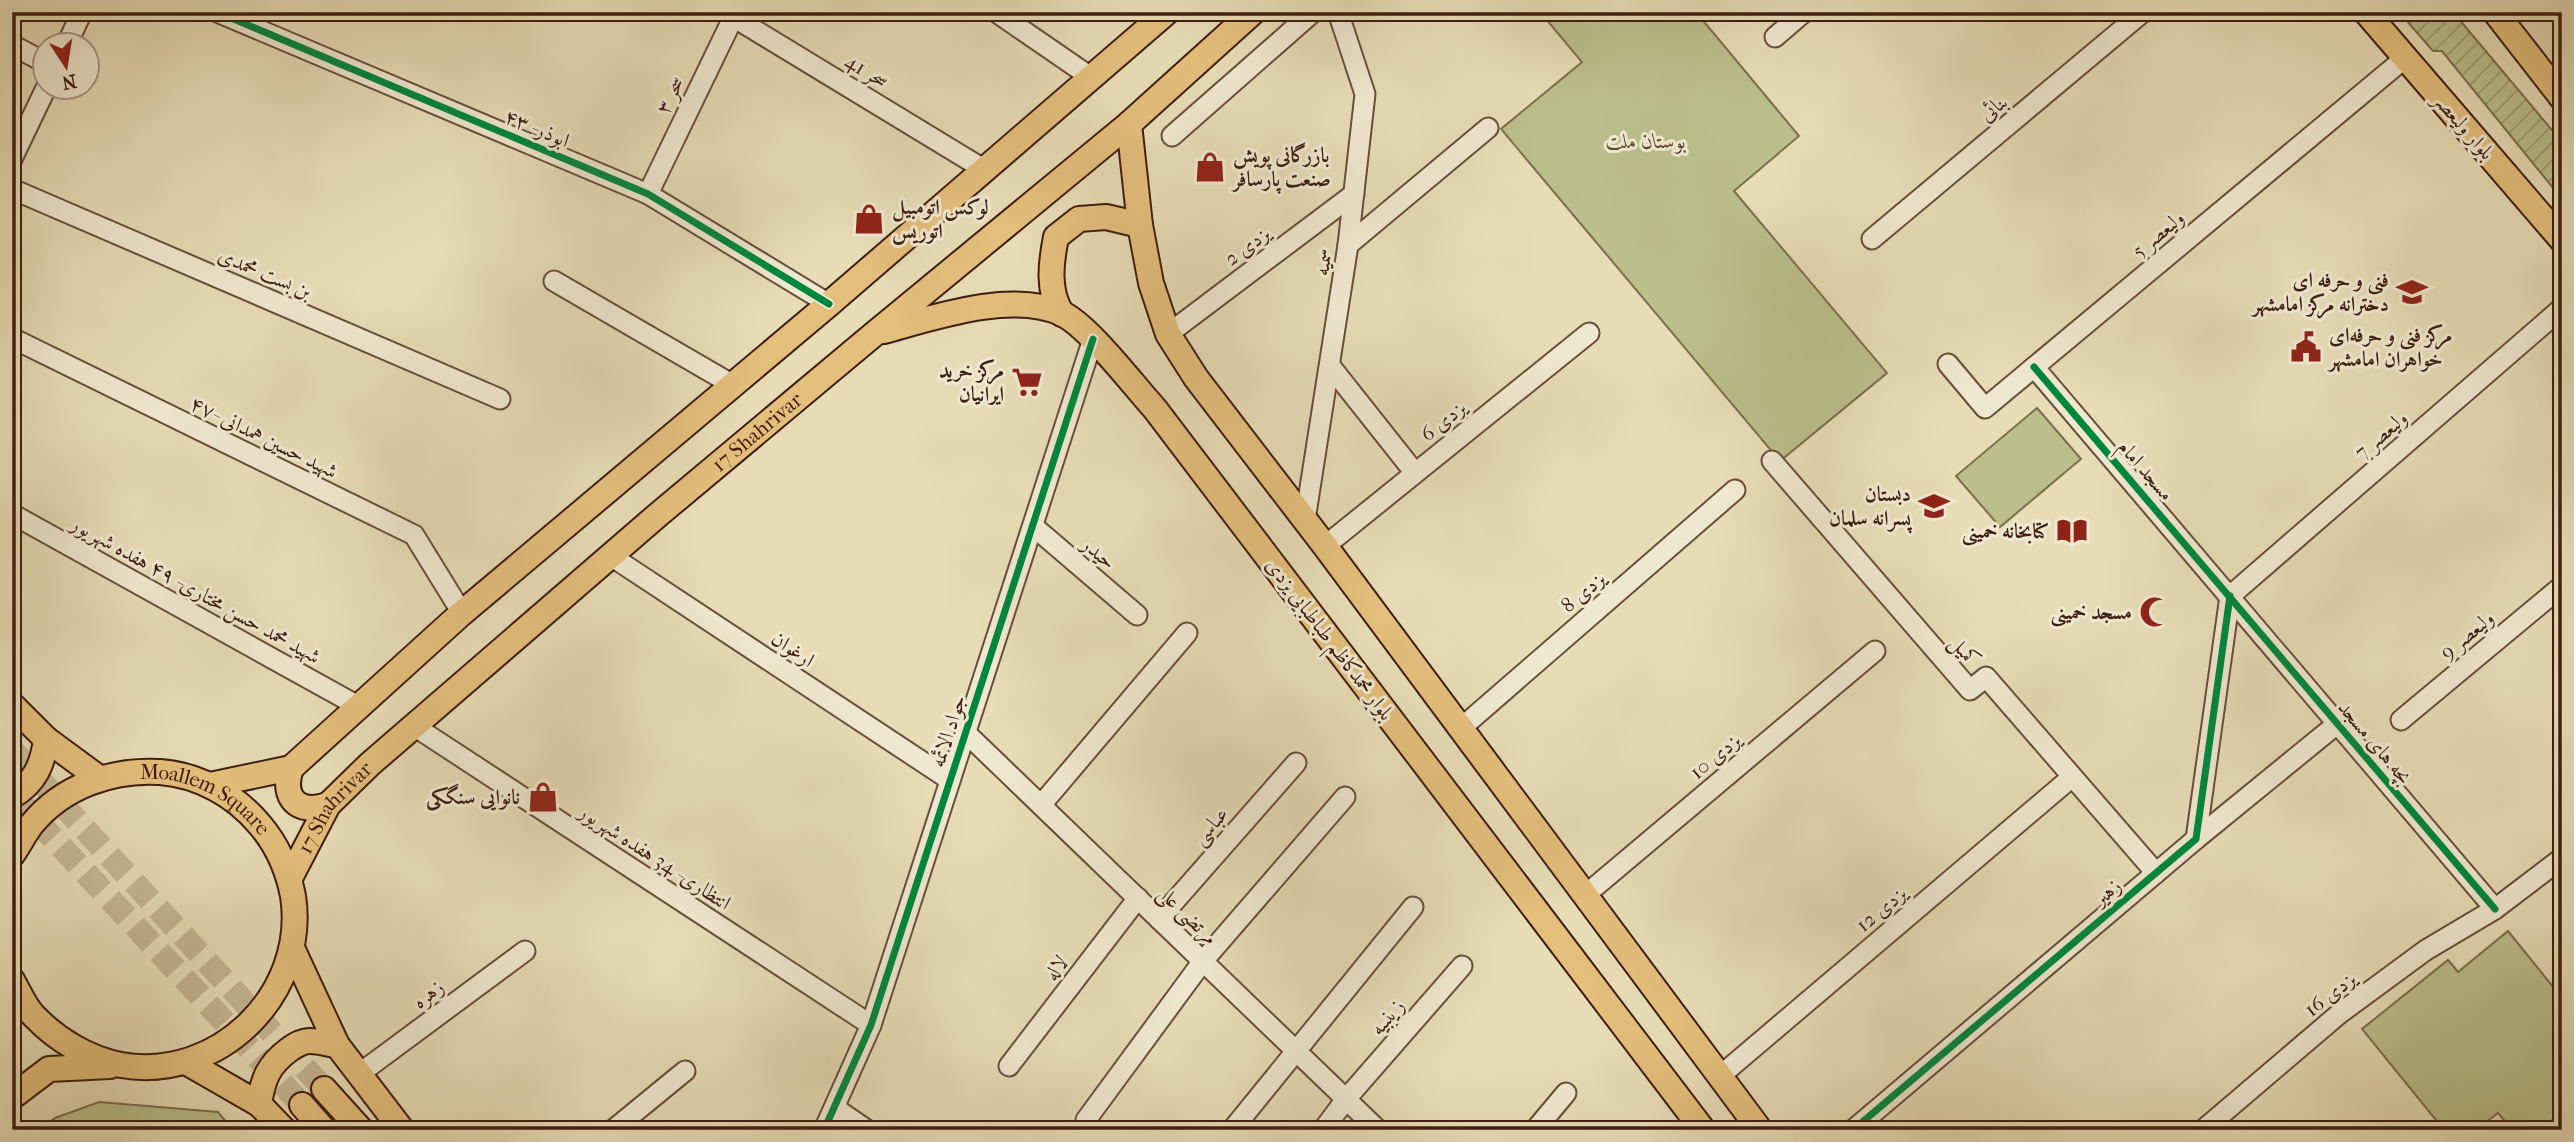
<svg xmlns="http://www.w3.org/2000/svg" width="2574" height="1142" font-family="'IM FELL French Canon',Amiri,serif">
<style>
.park{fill:#babf8b;stroke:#7c6e4e;stroke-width:2}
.garden{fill:url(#garden-furrows);stroke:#7c6e4e;stroke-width:2}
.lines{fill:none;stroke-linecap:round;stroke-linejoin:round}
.major-tunnel{stroke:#c5b695;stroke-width:24;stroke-dasharray:24 12;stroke-linecap:butt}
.minor-casing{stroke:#684e3b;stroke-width:23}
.major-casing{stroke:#3e1e12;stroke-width:28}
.minor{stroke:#efe8d0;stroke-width:19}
.major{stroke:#e4be7b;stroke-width:24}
.cycleway-casing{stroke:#efe8d0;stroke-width:11}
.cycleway{stroke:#00873e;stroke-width:7}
.labels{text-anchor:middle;stroke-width:6;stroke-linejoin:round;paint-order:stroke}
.street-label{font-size:21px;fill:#3e1e12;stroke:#efe8d0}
.park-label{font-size:21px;font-style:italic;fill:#5d4630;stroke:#efe8d0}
.poi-label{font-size:21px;font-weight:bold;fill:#3e1e12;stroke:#efe8d0;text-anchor:end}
</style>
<defs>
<pattern id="garden-furrows" width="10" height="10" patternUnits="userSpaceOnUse" patternTransform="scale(1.75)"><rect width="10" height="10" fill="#babf8b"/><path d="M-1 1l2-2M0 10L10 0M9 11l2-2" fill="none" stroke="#999b70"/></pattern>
</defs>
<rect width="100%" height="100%" fill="#e7dcb6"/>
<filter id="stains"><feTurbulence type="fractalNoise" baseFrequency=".00286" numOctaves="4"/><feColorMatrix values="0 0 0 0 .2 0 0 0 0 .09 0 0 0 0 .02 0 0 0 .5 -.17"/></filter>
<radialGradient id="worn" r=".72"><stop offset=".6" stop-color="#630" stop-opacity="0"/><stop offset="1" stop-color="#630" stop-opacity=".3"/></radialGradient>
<g class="park">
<path d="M1540,12H1696L1799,136L1734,191L1887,373L1780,461L1501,129L1582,62Z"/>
<path d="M2037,408L2081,459L2000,527L1956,476Z"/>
<path d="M2508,931L2562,998V1112L2549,1123L2555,1130H2512L2498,1113L2476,1130H2444L2362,1029L2448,960L2458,972Z"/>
<path d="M99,1102L218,1112L233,1130H39L55,1118Z"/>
</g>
<path class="garden" d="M2399,12H2453L2562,142V199L2442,51H2433Z"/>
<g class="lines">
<g class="major-tunnel">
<path d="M12,750L324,1089"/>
<path d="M12,794L302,1105"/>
</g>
<g class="minor-casing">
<g id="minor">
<path d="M217,12L648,194L829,304"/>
<path d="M725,12L985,170"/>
<path d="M996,12L1092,78"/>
<path d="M1775,37L1804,12"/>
<path d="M12,45L46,63"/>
<path d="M66,46L82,12"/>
<path d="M1172,136L1313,12"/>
<path d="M12,159L46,88"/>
<path d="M12,189L500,399"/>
<path d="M648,194L734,16"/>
<path d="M1872,239L2143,12"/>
<path d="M1348,245L1488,128"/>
<path d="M554,281L733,385"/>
<path d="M1168,334L1354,194"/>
<path d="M12,338L414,535L462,613"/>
<path d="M1948,364L1985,408L2405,58"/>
<path d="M1331,367L1415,473"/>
<path d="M2034,367L2495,909"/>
<path d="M1772,461L1970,690L1986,677L2156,873"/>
<path d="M12,514L358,706"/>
<path d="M1305,520L1348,245L1365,94L1338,12"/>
<path d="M1033,526L1137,615"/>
<path d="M1325,546L1589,333"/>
<path d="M611,556L950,780"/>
<path d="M2230,596L2562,308"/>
<path d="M2401,720L2562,586"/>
<path d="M414,726L871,1025"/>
<path d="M1460,729L1735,490"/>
<path d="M966,733L1378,1130"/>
<path d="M1041,805L1187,633"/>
<path d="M2196,839L2337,724"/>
<path d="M1584,896L1875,651"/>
<path d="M1159,919L1296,763"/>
<path d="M1009,1066L1138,898"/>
<path d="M359,1074L525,951"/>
<path d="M1720,1076L2072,777"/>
<path d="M835,1108L867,1130"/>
<path d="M1086,1120L1203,961L1345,797"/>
<path d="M613,1130L685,1071"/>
<path d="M824,1130L871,1025L1093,339"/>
<path d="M1232,1130L1413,907"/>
<path d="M1323,1130L1346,1099L1462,966"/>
<path d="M1535,1130L1566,1093"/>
<path d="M1853,1130L2196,839L2230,596"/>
<path d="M2203,1130L2339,1014L2426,950L2495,909L2562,858"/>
</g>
</g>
<g class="major-casing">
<g id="major">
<path d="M2366,12L2562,240"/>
<path d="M2495,12L2562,98"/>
<path d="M1129,124L1140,225L1151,283L1168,334L1196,378L1325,546L1760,1130"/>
<path d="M1062,314C1047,291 1051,263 1056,237L1079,219L1106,217L1140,225"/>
<path d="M884,331C935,317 1010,291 1061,313C1089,326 1133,385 1155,409L1703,1130"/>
<path d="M12,705L46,739L99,778"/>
<path d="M291,768C281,798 298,815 328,805"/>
<path d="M210,785L291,768L462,613L829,304L1167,12"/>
<path d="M12,796C35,783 43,764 46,739"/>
<path id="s1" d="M12,855C19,845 25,833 32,824C63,786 113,769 160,772C199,775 235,795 260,825C277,845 288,870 293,896C308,993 219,1082 121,1065C88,1059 57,1040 34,1016C25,1007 19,992 12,980"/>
<path id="s2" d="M290,878L328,805L370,764L659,514L873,335L1129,124L1253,12"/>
<path d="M292,948L337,1045L402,1130"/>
<path d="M186,1062L259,1104L284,1130"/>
<path d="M324,1089L361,1130"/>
<path d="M12,1097L49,1069L110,1066"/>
<path d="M259,1104C263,1079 268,1065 290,1049C296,1045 302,1041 310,1041C319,1041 328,1044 337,1045"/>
<path d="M302,1105L324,1130"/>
</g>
</g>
<use href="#minor" class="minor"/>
<use href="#major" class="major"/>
<g class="cycleway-casing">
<g id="cycleway">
<path d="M217,12L648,194L829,304"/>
<path d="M2034,367L2495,909"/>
<path d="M824,1130L871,1025L1093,339"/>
<path d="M1853,1130L2196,839L2230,596"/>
</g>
</g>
<use href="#cycleway" class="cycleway"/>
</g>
<defs>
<g id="shop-bare" transform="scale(2.415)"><path d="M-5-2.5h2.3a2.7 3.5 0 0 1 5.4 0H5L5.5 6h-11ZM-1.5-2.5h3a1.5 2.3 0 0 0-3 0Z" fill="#8f2418" stroke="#efe8d0" stroke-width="2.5" paint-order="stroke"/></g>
<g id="school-bare" transform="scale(2.415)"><path d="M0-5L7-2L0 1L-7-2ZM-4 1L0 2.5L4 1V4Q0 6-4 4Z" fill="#8f2418" stroke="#efe8d0" stroke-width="2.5" paint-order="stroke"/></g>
<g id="civic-bare" transform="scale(2.415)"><path d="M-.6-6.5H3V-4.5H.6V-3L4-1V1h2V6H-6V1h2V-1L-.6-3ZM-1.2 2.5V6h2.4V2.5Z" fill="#8f2418" stroke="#efe8d0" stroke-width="2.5" paint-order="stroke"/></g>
<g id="supermarket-bare" transform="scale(2.415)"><path d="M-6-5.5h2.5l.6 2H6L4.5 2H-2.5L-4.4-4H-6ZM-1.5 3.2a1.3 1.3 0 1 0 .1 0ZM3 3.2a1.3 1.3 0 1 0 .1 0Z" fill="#8f2418" stroke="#efe8d0" stroke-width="2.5" paint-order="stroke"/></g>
<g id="library-bare" transform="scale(2.415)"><path d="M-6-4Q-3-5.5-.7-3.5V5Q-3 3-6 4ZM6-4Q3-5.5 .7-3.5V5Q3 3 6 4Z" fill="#8f2418" stroke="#efe8d0" stroke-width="2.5" paint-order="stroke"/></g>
<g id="mosque-bare" transform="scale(2.415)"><path d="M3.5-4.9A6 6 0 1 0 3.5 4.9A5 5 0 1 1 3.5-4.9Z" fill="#8f2418" stroke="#efe8d0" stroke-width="2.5" paint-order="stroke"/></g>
</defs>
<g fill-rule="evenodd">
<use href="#shop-bare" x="1210" y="167"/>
<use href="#shop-bare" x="869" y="219"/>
<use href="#school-bare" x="2412" y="292"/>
<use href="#civic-bare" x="2306" y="347"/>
<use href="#supermarket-bare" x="1027" y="382"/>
<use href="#school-bare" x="1934" y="506"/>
<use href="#library-bare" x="2072" y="531"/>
<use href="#mosque-bare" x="2155" y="612"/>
<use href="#shop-bare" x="543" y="797"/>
</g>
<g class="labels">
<g class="street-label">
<text transform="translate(867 71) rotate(31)" y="7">سحر 41</text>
<text transform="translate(670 95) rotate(-64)" y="7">سحر ۳</text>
<text transform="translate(1993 108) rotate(-40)" y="7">بنائی</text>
<text transform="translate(2464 126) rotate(49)" y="7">بلوار ولیعصر</text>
<text transform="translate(537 128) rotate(23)" y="7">ابوذر- ۴۳</text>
<text transform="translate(2158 234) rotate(-40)" y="7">ولیعصر 5</text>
<text transform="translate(1247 246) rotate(-37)" y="7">یزدی 2</text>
<text transform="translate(1323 262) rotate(-82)" y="7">سمیه</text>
<text transform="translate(265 273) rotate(23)" y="7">بن بست محمدی</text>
<text transform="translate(1443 421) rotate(-39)" y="7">یزدی 6</text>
<text dy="7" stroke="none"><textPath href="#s2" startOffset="651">17 Shahrivar</textPath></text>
<text transform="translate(2381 435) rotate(-41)" y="7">ولیعصر 7</text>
<text transform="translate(264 437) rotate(26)" y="7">شهید حسین همدانی -۴۷</text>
<text transform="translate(2146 470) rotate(49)" y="7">مسجد امام</text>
<text transform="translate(1099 553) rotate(40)" y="7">حیدر</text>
<text transform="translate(196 590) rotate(29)" y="7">شهید محمد حسن مختاری- ۴۹ هفده شهریور</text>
<text transform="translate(1583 592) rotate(-41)" y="7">یزدی 8</text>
<text transform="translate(2467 635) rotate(-40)" y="7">ولیعصر 9</text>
<text transform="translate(1330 639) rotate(53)" y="7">بلوار محمدکاظم طباطبایی یزدی</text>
<text transform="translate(793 649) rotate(34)" y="7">ارغوان</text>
<text transform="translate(1965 651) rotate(48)" y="7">کمیل</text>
<text transform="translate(948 731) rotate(-72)" y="7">جواد الائمه</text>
<text transform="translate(2375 742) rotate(50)" y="7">بچه های مسجد</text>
<text transform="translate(1715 756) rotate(-40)" y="7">یزدی 10</text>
<text dy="7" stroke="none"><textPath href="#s1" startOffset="233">Moallem Square</textPath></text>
<text dy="7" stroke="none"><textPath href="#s2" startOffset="84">17 Shahrivar</textPath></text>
<text transform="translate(1210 826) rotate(-49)" y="7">عباسی</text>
<text transform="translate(655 857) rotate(33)" y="7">انتظاری- 34 هفده شهریور</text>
<text transform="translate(2107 892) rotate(-40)" y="7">زهیر</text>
<text transform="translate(1881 909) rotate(-40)" y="7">یزدی 12</text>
<text transform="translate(1188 915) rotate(44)" y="7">مرتضی علی</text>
<text transform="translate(1056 968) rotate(-53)" y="7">لاله</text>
<text transform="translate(428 994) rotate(-37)" y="7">زهره</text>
<text transform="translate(2330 994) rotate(-38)" y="7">یزدی 16</text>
<text transform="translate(1387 1017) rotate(-49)" y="7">زینبیه</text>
</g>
<g class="park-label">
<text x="1646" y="148">بوستان ملت</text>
</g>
<g class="poi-label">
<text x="1233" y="162" text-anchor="start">بازرگانی پویش<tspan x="1233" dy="24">صنعت پارسافر</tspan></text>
<text x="892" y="214" text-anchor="start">لوکس اتومبیل<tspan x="892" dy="24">اتوریس</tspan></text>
<text x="2389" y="287">فنی و حرفه ای<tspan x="2389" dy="24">دخترانه مرکز امامشهر</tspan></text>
<text x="2329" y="342" text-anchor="start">مرکز فنی و حرفه‌ای<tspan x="2329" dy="24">خواهران امامشهر</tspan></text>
<text x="1004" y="377">مرکز خرید<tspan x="1004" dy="24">ایرانیان</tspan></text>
<text x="1911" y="501">دبستان<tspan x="1911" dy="24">پسرانه سلمان</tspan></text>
<text x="2049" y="538">کتابخانه خمینی</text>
<text x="2132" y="619">مسجد خمینی</text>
<text x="520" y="804">نانوایی سنگکی</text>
</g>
</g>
<rect width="2574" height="1142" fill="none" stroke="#e7dcb6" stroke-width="42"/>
<rect x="14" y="14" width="2546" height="1114" fill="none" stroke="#3e1e12" stroke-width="3.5"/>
<rect x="21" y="21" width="2532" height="1100" fill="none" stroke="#3e1e12" stroke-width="2"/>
<g transform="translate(66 66) rotate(168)"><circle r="33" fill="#efe8d0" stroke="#a89784" stroke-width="2"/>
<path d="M0-5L12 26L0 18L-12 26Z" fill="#8f2418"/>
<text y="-10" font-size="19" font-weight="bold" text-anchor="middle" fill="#3e1e12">N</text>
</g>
<rect width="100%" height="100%" filter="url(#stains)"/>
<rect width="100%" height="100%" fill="url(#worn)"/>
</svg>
